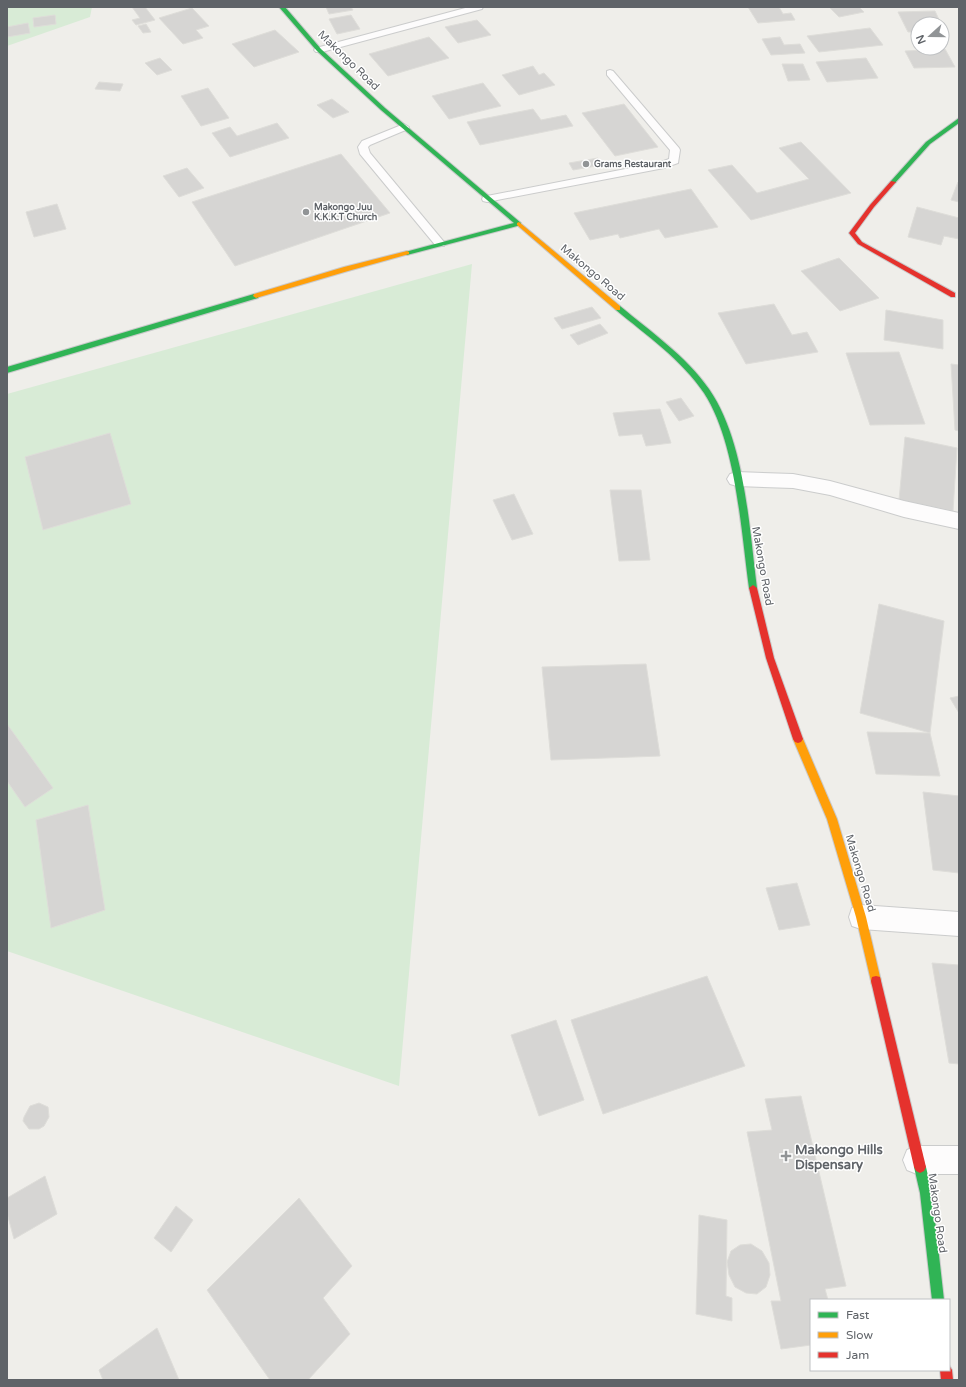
<svg xmlns="http://www.w3.org/2000/svg" width="966" height="1387" font-family="'Varela Round',sans-serif">
<style>
.green{fill:#d8ebd6}
.building{fill:#d6d5d3;stroke:#deddd9}
.lines{fill:none;stroke-linecap:round;stroke-linejoin:round}
.lane-casing{stroke:#cbcccc;stroke-width:2}
.street-casing{stroke:#cbcccc;stroke-width:2}
.fast-casing{stroke:#cacacb;stroke-width:2}
.slow-casing{stroke:#cacacb;stroke-width:2}
.jam-casing{stroke:#cacacb;stroke-width:2}
.lane{fill:#fdfcfc;fill-rule:evenodd}
.street{fill:#fdfcfc;fill-rule:evenodd}
.fast{fill:#30b455;fill-rule:evenodd}
.slow{fill:#ff9f0a;fill-rule:evenodd}
.jam{fill:#e5322d;fill-rule:evenodd}
.poi-dot{fill:#919496;stroke:#fff;stroke-width:1.5}
.labels{text-anchor:middle;stroke-width:3;stroke-linejoin:round;paint-order:stroke}
.far-poi-label{font-size:9px;font-weight:bold;fill:#5f6368;stroke:#fff;text-anchor:start}
.street-label{font-size:11px;fill:#5f6368;stroke:#fff}
.near-poi-label{font-size:13px;font-weight:bold;fill:#5f6368;stroke:#fff;text-anchor:start}
</style>
<rect width="100%" height="100%" fill="#efeeea"/>
<g class="green">
<path d="M7,7H92L90,17L7,46Z"/>
<path d="M472,264L399,1086L7,951V394Z"/>
</g>
<g class="building">
<path d="M132,7H145L155,20L136,25L132,20L140,18Z"/>
<path d="M326,7H351L353,10L329,14Z"/>
<path d="M748,7H779L783,14L791,13L795,20L758,23Z"/>
<path d="M829,7H859L864,12L839,17Z"/>
<path d="M192,8L209,26L196,30L203,38L183,44L159,18Z"/>
<path d="M935,11L941,24H918V32H908L898,12Z"/>
<path d="M55,15L56,24L34,27L33,18Z"/>
<path d="M351,15L360,29L337,34L329,19Z"/>
<path d="M477,20L491,35L458,43L445,27Z"/>
<path d="M28,23L30,33L7,37V27Z"/>
<path d="M146,24L151,32L143,33L138,26Z"/>
<path d="M870,28L883,45L819,52L807,36Z"/>
<path d="M275,30L299,52L254,67L232,44Z"/>
<path d="M429,37L449,58L388,76L369,54Z"/>
<path d="M780,37L784,45L800,44L805,53L771,55L762,39Z"/>
<path d="M945,49L955,67L914,68L905,51Z"/>
<path d="M160,58L172,70L157,75L145,63Z"/>
<path d="M866,58L878,78L827,82L816,62Z"/>
<path d="M782,64H803L810,80L788,81Z"/>
<path d="M533,66L539,75L544,73L555,85L519,95L502,75Z"/>
<path d="M99,82L123,84L120,91L95,89Z"/>
<path d="M483,83L501,106L449,119L432,96Z"/>
<path d="M208,88L229,118L201,126L181,96Z"/>
<path d="M332,99L349,112L333,118L317,105Z"/>
<path d="M624,104L658,147L615,156L582,113Z"/>
<path d="M533,109L541,120L566,115L573,126L480,145L467,122Z"/>
<path d="M277,123L289,138L230,157L212,133L230,127L237,136Z"/>
<path d="M801,142L851,193L751,220L708,170L732,165L757,193L809,179L779,148Z"/>
<path d="M341,154L390,213L235,266L192,202Z"/>
<path d="M598,158L602,165L573,170L569,163Z"/>
<path d="M187,168L204,188L179,197L163,176Z"/>
<path d="M958,182H959V202L951,200Z"/>
<path d="M691,189L718,227L665,238L659,229L620,238L618,234L590,240L574,213Z"/>
<path d="M57,204L66,229L34,237L26,212Z"/>
<path d="M917,207L959,218V239L944,236L941,245L908,237Z"/>
<path d="M839,258L879,298L840,311L801,271Z"/>
<path d="M774,304L792,335L807,332L818,352L746,364L718,313Z"/>
<path d="M592,307L601,318L562,329L554,318Z"/>
<path d="M886,310L943,320V349L884,340Z"/>
<path d="M600,324L608,333L578,345L570,335Z"/>
<path d="M899,352L925,424L870,425L846,353Z"/>
<path d="M951,364L959,365V431L955,430Z"/>
<path d="M681,398L694,416L679,421L666,402Z"/>
<path d="M660,409L671,443L646,446L642,434L619,436L613,413Z"/>
<path d="M110,433L131,504L43,530L25,457Z"/>
<path d="M905,437L957,448L953,511L899,500Z"/>
<path d="M610,490H641L650,560L619,561Z"/>
<path d="M514,494L533,534L512,540L493,500Z"/>
<path d="M879,604L944,621L930,733L860,713Z"/>
<path d="M646,664L660,756L551,760L542,667Z"/>
<path d="M959,696V713L950,698Z"/>
<path d="M7,724L53,788L25,807L7,781Z"/>
<path d="M867,732L930,733L940,776L876,774Z"/>
<path d="M923,792L959,796V873L933,870Z"/>
<path d="M88,805L105,910L51,928L36,820Z"/>
<path d="M797,883L810,925L779,930L766,888Z"/>
<path d="M932,963L959,965V1064L949,1063Z"/>
<path d="M707,976L745,1066L603,1114L571,1020Z"/>
<path d="M556,1020L584,1100L539,1116L511,1035Z"/>
<path d="M801,1096L846,1286L825,1289L828,1300H811V1345L781,1349L771,1301H781L747,1132L772,1130L765,1099Z"/>
<path d="M39,1103L48,1107L49,1117L44,1126L39,1129H29L23,1121L24,1117L30,1106Z"/>
<path d="M45,1176L57,1214L14,1239L7,1213V1198Z"/>
<path d="M299,1198L352,1266L323,1298L350,1334L308,1380H270L207,1290Z"/>
<path d="M176,1206L193,1220L171,1252L154,1238Z"/>
<path d="M699,1215L727,1220L726,1296L732,1298V1321L696,1314Z"/>
<path d="M751,1244L762,1251L769,1263L770,1275L766,1287L757,1294L746,1293L735,1287L729,1275L727,1262L731,1251L740,1245Z"/>
<path d="M157,1328L179,1380H103L99,1370Z"/>
</g>
<g class="lines">
<g class="lane-casing">
<g id="lane">
<path d="M469,7H483L482,9L322,52H316L314,50L316,48Z"/>
<path d="M610,70L613,71L679,148L680,150L678,163L664,168L487,202L483,201L482,199L483,197L487,196L661,162L669,159L670,150L607,75V71Z"/>
<path d="M404,124L409,127L408,129L370,145L368,147L370,153L444,242L445,244L444,246H436L360,154L358,147L362,141Z"/>
</g>
</g>
<g class="street-casing">
<g id="street">
<path d="M737,472L793,474L830,481L904,501L959,513V529L904,517L830,495L793,488L737,486L730,484L727,479L730,474Z"/>
<path d="M861,905L959,912V936L861,929L852,926L849,917L852,908Z"/>
<path d="M917,1146H959V1174H917L907,1170L903,1160L907,1150Z"/>
</g>
</g>
<g class="fast-casing">
<g id="fast">
<path d="M279,7H285L321,49L385,108L521,223V225L407,255L405,254V252L514,223L381,110L317,51Z"/>
<path d="M959,118V123L930,144L895,183H891V181L926,142Z"/>
<path d="M254,294H256L259,296L258,298L7,373V367Z"/>
<path d="M616,306H620C651,332 686,356 709,389C745,441 749,526 757,588L756,590L753,591L749,588C741,530 736,442 704,393C682,360 646,335 616,310Z"/>
<path d="M920,1161L924,1163L926,1167L932,1193L944,1300H932L920,1193L914,1167L916,1163Z"/>
</g>
</g>
<g class="slow-casing">
<g id="slow">
<path d="M519,222L620,306V310H616L517,225V223Z"/>
<path d="M407,251L409,252V254L348,271L256,298L253,296L254,294L344,267Z"/>
<path d="M798,735L801,736L803,739L837,819L866,917L881,981L880,985L876,986L872,985L871,981L856,917L827,819L793,739L795,736Z"/>
</g>
</g>
<g class="jam-casing">
<g id="jam">
<path d="M891,181L896,182L874,207L855,233L862,242L955,293V297H951L858,244L849,233L870,205Z"/>
<path d="M753,585L757,588L774,658L803,739L801,742L798,743L795,742L793,739L766,658L749,588Z"/>
<path d="M876,976L880,977L881,981L926,1167L924,1171L920,1173L916,1171L914,1167L871,981L872,977Z"/>
<path d="M949,1365L952,1370L953,1380H941L940,1370H949Z"/>
</g>
</g>
<use href="#lane" class="lane"/>
<use href="#street" class="street"/>
<use href="#fast" class="fast"/>
<use href="#slow" class="slow"/>
<use href="#jam" class="jam"/>
</g>
<g class="poi-dot">
<circle cx="586" cy="164" r="4"/>
<circle cx="306" cy="212" r="4"/>
<path d="M784 1150h4v4h4v4h-4v4h-4v-4h-4v-4h4z"/>
</g>
<g class="labels">
<g class="far-poi-label">
<text x="594" y="167">Grams Restaurant</text>
<text x="314" y="210">Makongo Juu<tspan x="314" dy="10">K.K.K.T Church</tspan></text>
</g>
<g class="street-label">
<text transform="translate(349 60) rotate(44)" y="4">Makongo Road</text>
<text transform="translate(593 272) rotate(40)" y="4">Makongo Road</text>
<text transform="translate(763 566) rotate(80)" y="4">Makongo Road</text>
<text transform="translate(861 873) rotate(73)" y="4">Makongo Road</text>
<text transform="translate(938 1213) rotate(82)" y="4">Makongo Road</text>
</g>
<g class="near-poi-label">
<text x="795" y="1154">Makongo Hills<tspan x="795" dy="15">Dispensary</tspan></text>
</g>
</g>
<rect width="966" height="1387" fill="none" stroke="#5f6368" stroke-width="16"/>
<rect x="810" y="1299" width="140" height="72" fill="#ffffff" stroke="#bfc1c3"/>
<rect x="818" y="1312" width="20" height="6" fill="#30b455" stroke="#bfc1c3"/>
<text x="846" y="1319" font-size="12" fill="#5f6368">Fast</text>
<rect x="818" y="1332" width="20" height="6" fill="#ff9f0a" stroke="#bfc1c3"/>
<text x="846" y="1339" font-size="12" fill="#5f6368">Slow</text>
<rect x="818" y="1352" width="20" height="6" fill="#e5322d" stroke="#bfc1c3"/>
<text x="846" y="1359" font-size="12" fill="#5f6368">Jam</text>
<g transform="translate(930 36) rotate(249)"><circle r="19" fill="#ffffff" stroke="#bfc1c3"/>
<path d="M0-3L7 15L0 10L-7 15Z" fill="#919496"/>
<text y="-6" font-size="11" font-weight="bold" text-anchor="middle" fill="#5f6368">N</text>
</g>
</svg>
